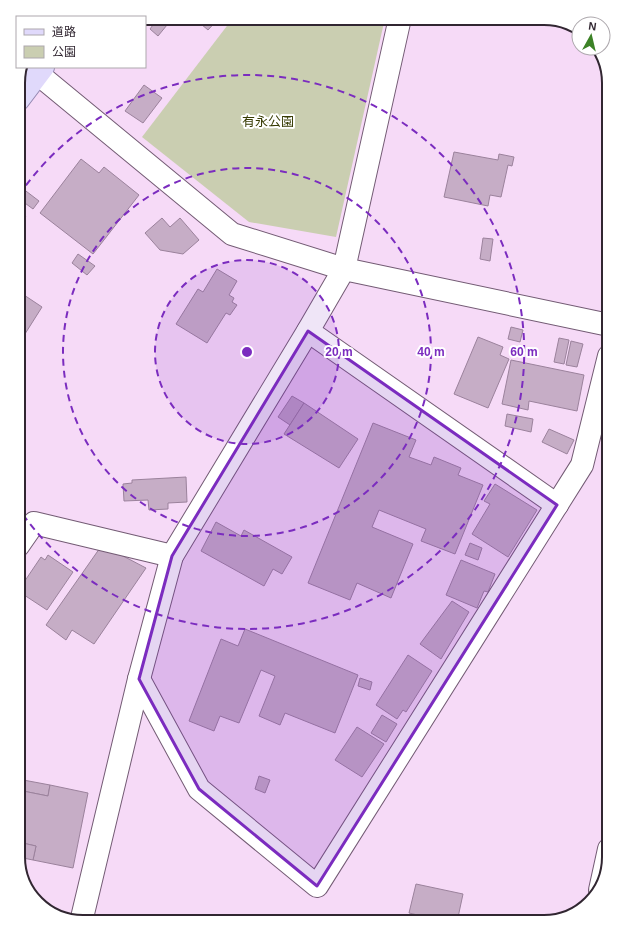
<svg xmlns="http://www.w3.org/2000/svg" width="627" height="940" font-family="Arial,'Noto Sans JP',sans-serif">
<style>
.green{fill:#caceb1}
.building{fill:#c6adc6;stroke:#9b829c}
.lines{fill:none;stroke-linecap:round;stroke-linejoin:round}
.minor-casing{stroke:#735b74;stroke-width:24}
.major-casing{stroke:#9589b2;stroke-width:24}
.minor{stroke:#fff;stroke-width:22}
.major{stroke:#e0d9fb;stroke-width:22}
.marked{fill:#7b2cbf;fill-opacity:0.2;stroke:#7b2cbf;stroke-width:3;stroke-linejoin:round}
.ring{fill:none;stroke:#7b2cbf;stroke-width:2;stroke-dasharray:7 5}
.labels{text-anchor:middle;stroke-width:4;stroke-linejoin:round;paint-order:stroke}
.park-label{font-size:13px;fill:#383c04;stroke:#fff}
.rim{fill:none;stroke:#312631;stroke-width:2}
.centre{fill:#7b2cbf;stroke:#fff;stroke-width:2}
.ring-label{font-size:12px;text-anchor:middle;font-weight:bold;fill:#7b2cbf;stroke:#fff;stroke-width:4;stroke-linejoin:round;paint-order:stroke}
</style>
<rect width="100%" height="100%" fill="#f6daf7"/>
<path class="green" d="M233,18H385L336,237L249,222L142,137Z"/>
<g class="building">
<path d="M145,18H152L147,25L145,23Z"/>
<path d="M158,18L167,25L158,36L150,29Z"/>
<path d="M194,18H219L208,30Z"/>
<path d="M144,85L162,98L143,123L125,111Z"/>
<path d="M454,152L498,160L499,154L514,157L512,166L508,165L501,197L490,195L488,206L444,197Z"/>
<path d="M81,159L99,173L104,167L139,195L93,254L40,213Z"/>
<path d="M18,185L39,201L33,209L18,198Z"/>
<path d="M18,210L26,216L18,226Z"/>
<path d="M162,218L170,227L180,218L199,240L183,254L160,250L145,233Z"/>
<path d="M483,238L493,239L490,261L480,259Z"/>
<path d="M78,254L95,266L87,275L72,263Z"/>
<path d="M217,269L237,281L229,295L234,298L232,302L237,305L230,315L226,313L207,343L176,324L198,289L203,292Z"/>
<path d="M18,291L42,307L18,345Z"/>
<path d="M511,327L523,330L520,342L508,339Z"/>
<path d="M478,337L503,347L500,355L509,359L488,408L454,394Z"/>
<path d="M559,338L569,340L564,364L554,362Z"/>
<path d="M571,341L583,344L577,367L566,365Z"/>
<path d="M511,360L584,375L577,411L529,401L528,410L502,404Z"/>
<path d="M292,396L304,403L290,425L278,417Z"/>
<path d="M304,403L358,439L339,468L284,434Z"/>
<path d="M507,414L533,419L531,432L505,426Z"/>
<path d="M373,423L416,440L409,457L431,465L434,457L461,468L458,475L483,485L455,554L421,541L426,529L379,510L372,527L413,544L391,598L357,583L350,600L308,583Z"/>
<path d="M549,429L574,440L567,454L542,442Z"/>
<path d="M186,477L187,502L168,503V509L149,510L148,500L124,501L123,484L132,483V480Z"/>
<path d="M495,484L537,510L508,557L472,534L490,504L484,501Z"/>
<path d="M216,522L241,536L244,530L292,557L282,574L273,569L264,586L201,551Z"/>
<path d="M470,543L482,548L478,560L465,555Z"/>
<path d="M102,545L146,568L94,644L72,630L66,640L46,625Z"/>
<path d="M48,555L73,572L47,610L18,591L41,557L45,560Z"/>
<path d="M461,560L495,574L488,592L484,591L477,608L446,595Z"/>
<path d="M452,601L469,612L441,659L420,644Z"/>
<path d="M245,629L358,675L335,733L285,713L280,725L259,716L275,676L261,670L239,723L220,716L214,731L189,721L221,639L238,646Z"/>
<path d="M18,639H20L19,643L21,644L18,661Z"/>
<path d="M408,655L432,671L406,712L403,710L397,719L376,705Z"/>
<path d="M360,678L372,682L370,690L358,686Z"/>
<path d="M382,715L397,724L386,742L371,733Z"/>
<path d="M357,727L384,744L362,777L335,760Z"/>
<path d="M259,776L270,780L265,793L255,789Z"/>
<path d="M18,779L50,785L48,796L18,790Z"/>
<path d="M50,785L88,793L73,868L33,860L36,846L18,842V790L48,796Z"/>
<path d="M18,842L36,846L33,860L18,857Z"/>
<path d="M416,884L463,894L457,922H448L409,913Z"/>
</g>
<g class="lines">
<g class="minor-casing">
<g id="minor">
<path d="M38,74L232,234L344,269L609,325"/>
<path d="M308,331L557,505"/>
<path d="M18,546L34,523L172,556"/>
<path d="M139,679L199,789L317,886L582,465L609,356"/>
<path d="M600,890L609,849"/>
<path d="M81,922L139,679L172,556L308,331L344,269L400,18"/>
</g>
</g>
<g class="major-casing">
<path id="major" d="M18,100L43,67"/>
</g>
<use href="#minor" class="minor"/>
<use href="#major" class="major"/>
</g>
<path class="marked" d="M308,331L557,505L317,886L199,789L139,679L172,556Z"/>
<circle cx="247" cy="352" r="92" fill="#7b2cbf" fill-opacity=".12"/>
<g class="ring">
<circle cx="247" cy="352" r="92"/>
<circle cx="247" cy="352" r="184"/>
<path d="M19 195A277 277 0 1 1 19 509"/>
</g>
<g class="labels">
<g class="park-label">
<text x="268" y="126">有永公園</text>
</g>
</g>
<path d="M0 0H627V940H0ZM83 25H544A58 58 0 0 1 602 83V857A58 58 0 0 1 544 915H83A58 58 0 0 1 25 857V83A58 58 0 0 1 83 25Z" fill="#fff" fill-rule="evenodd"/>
<path class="rim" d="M83 25H544A58 58 0 0 1 602 83V857A58 58 0 0 1 544 915H83A58 58 0 0 1 25 857V83A58 58 0 0 1 83 25Z"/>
<circle cx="247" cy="352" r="6" class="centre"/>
<g class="ring-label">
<text x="339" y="356">20 m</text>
<text x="431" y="356">40 m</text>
<text x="524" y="356">60 m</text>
</g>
<rect x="16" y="16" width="130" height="52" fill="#ffffff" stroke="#ada8ad"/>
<rect x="24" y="29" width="20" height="6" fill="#e0d9fb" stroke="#ada8ad"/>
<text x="52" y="36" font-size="12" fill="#312631">道路</text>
<rect x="24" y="46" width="20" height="12" fill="#caceb1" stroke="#ada8ad"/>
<text x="52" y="56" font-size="12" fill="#312631">公園</text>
<g transform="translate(591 36) rotate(8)"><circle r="19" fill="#ffffff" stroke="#ada8ad"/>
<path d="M0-3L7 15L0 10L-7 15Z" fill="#3c8226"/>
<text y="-6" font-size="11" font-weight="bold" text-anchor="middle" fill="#312631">N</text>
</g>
</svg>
